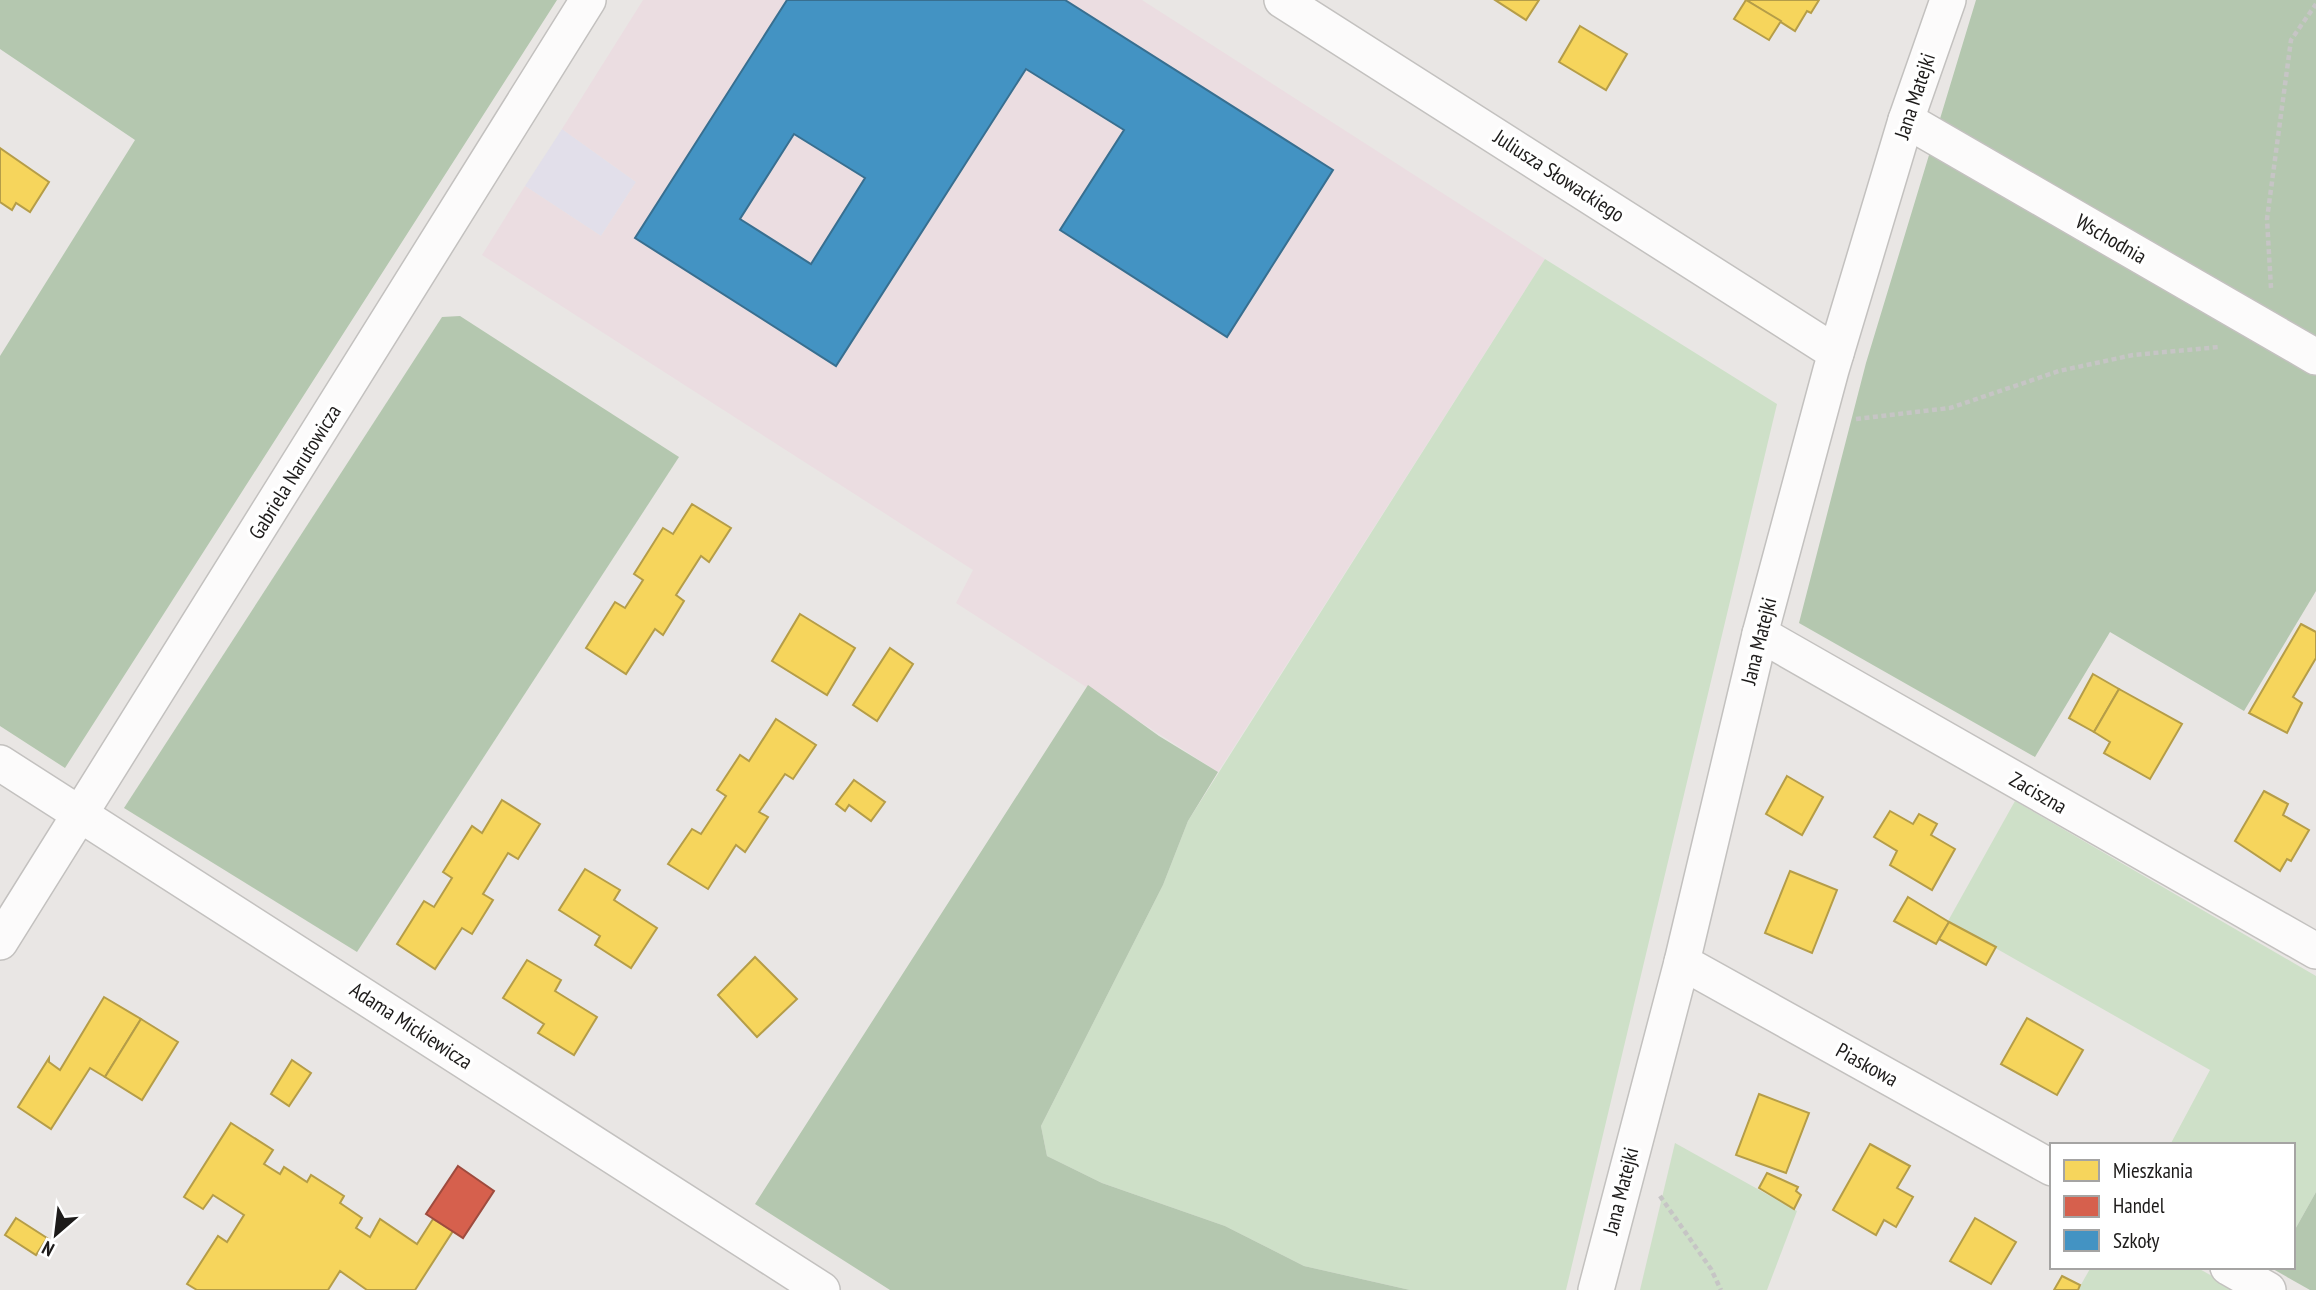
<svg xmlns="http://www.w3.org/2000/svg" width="2316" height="1290" font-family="'PT Sans Narrow',sans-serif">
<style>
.industrial{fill:#e2dfea}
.education{fill:#ebdde1}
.green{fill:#cee0c8}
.forest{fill:#b4c7af}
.homes{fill:#f6d55c;stroke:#b59d48;stroke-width:2}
.shops{fill:#d6604d;stroke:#9e4b3e;stroke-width:2}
.schools{fill:#4393c3;stroke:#386f90;stroke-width:2;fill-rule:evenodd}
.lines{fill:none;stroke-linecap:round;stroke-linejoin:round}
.minor-casing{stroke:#c3c1bf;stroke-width:38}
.path{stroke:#c6c5c5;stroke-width:4.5;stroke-dasharray:5 3.5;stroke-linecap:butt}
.minor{stroke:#fcfbfb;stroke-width:35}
.labels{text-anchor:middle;stroke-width:7;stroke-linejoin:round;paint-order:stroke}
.street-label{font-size:21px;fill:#1d1b1a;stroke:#fff}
</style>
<rect width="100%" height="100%" fill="#e9e6e4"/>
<path class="industrial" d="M562,129L636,182L601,236L525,186Z"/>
<path class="education" d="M643,0H1142L1545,259L1218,772L956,603L973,570L482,255L525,186L601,236L636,182L562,129Z"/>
<g class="green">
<path d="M1545,259L1777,404L1566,1290H1410L1304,1266L1225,1226L1102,1183L1047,1156L1041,1126L1163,885L1188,821Z"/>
<path d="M2015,801L2316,976V1192L2293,1233V1145H2170L2210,1070L1948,921Z"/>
<path d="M1675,1143L1797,1211L1767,1290H1640Z"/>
<path d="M2091,1267H2196L2237,1290H2078Z"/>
</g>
<g class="forest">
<path d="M0,0H557L65,768L0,726V356L135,140L0,49Z"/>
<path d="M1976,0H2316V591L2244,711L2110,632L2035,757L1799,623L1866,363Z"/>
<path d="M460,316L679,457L357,952L124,808L442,317Z"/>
<path d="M1088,685L1159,736L1218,772L1188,821L1163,885L1041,1126L1047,1156L1102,1183L1225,1226L1304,1266L1410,1290H890L755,1204Z"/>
<path d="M2316,1192V1290H2310L2273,1269L2293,1267V1233Z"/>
</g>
<g class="homes">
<path d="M1495,0H1539L1526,20Z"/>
<path d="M1746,0H1819L1811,13L1807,11L1795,31Z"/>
<path d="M1746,0L1781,21L1769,40L1734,19Z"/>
<path d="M1580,26L1627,54L1606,90L1559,62Z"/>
<path d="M0,148L49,182L30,212L16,203L12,210L0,202Z"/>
<path d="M692,504L731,528L709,562L701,556L676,595L684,601L663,635L655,629L626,674L586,648L615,602L625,608L643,580L634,574L663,528L673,534Z"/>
<path d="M800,614L855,648L827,695L772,661Z"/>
<path d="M2301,624L2316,632V658L2293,697L2302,703L2287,733L2249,713Z"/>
<path d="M890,648L913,664L877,721L853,705Z"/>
<path d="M2093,674L2119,689L2094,732L2069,718Z"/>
<path d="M2119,689L2182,724L2150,779L2104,753L2110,742L2094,732Z"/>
<path d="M776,719L816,745L793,779L785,774L759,812L768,817L745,852L736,845L708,889L668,864L692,829L701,834L726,796L717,790L740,755L749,761Z"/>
<path d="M1787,776L1823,797L1802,835L1766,814Z"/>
<path d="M854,780L885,802L871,821L849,805L845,811L836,804Z"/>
<path d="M2264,791L2288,804L2283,815L2309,830L2291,861L2287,859L2280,871L2235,841Z"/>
<path d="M502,800L540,824L518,859L508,853L483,894L493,900L472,934L462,928L435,969L397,944L424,901L434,907L452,878L443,872L472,826L482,833Z"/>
<path d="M1890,811L1913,824L1919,814L1937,824L1931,835L1955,849L1932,890L1890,865L1897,851L1874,837Z"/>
<path d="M585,869L620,890L614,900L657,928L631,968L595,945L600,936L559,910Z"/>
<path d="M1790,871L1837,890L1812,953L1765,933Z"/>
<path d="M1908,897L1949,922L1936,944L1894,921Z"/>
<path d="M1949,922L1996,947L1986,965L1939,939Z"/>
<path d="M755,957L797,999L757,1037L718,995Z"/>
<path d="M527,960L561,980L555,991L597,1017L574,1055L538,1033L544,1024L503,998Z"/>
<path d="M104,997L141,1019L105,1077L90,1068L51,1129L18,1107L49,1058V1062L60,1070Z"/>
<path d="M2027,1018L2083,1050L2057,1095L2001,1064Z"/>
<path d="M141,1019L178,1042L142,1100L105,1077Z"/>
<path d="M292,1060L311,1073L289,1106L271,1094Z"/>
<path d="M1759,1094L1809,1113L1786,1173L1736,1155Z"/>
<path d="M231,1123L273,1150L264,1164L280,1174L284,1167L307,1182L311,1175L344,1196L340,1203L362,1218L356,1228L370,1237L380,1219L417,1244L433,1219L453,1231L415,1290H367L340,1271L328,1290H197L187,1284L218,1236L227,1242L244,1215L213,1195L203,1209L184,1197Z"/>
<path d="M1870,1144L1910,1166L1897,1188L1913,1197L1896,1227L1884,1220L1876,1235L1833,1210Z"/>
<path d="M1767,1173L1798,1187L1796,1191L1801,1195L1794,1209L1759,1188Z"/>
<path d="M16,1218L47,1238L36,1255L5,1235Z"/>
<path d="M1975,1218L2016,1242L1991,1284L1950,1261Z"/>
<path d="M2062,1276L2080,1285L2078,1290H2054Z"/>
</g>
<path class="shops" d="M458,1166L494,1191L463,1238L426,1214Z"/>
<path class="schools" d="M787,0H1065L1333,170L1227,337L1060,230L1124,130L1026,69L836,366L635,238ZM794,134L865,178L811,264L740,219Z"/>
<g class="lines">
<g class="minor-casing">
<g id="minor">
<path d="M1282,0L1836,353"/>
<path d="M1906,120L2316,357"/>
<path d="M1760,634L2316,951"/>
<path d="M0,763L822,1290"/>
<path d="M0,942L588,0"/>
<path d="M1682,962L2052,1168"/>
<path d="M2228,1267L2268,1290"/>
<path d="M1596,1290L1682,962L1760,634L1831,370L1906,120L1948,0"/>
</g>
</g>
<g class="path">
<path d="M2271,288L2267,219L2291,40L2316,4"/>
<path d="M1856,419L1950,408L2059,371L2133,355L2219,347"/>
<path d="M1660,1196L1711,1269L1721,1290"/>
</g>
<use href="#minor" class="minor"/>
</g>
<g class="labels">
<g class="street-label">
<text transform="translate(1915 96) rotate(-72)" y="7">Jana Matejki</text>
<text transform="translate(1559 176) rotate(33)" y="7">Juliusza Słowackiego</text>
<text transform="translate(2111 239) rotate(30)" y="7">Wschodnia</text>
<text transform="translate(295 472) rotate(-58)" y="7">Gabriela Narutowicza</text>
<text transform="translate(1759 641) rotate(-76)" y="7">Jana Matejki</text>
<text transform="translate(2038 793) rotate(30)" y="7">Zaciszna</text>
<text transform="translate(411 1026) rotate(33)" y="7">Adama Mickiewicza</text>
<text transform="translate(1867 1065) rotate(29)" y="7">Piaskowa</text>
<text transform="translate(1621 1191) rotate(-76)" y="7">Jana Matejki</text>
</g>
</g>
<rect x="2050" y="1143" width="245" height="126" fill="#ffffff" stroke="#a5a4a3" stroke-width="2"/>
<rect x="2064" y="1160" width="35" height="21" fill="#f6d55c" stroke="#a5a4a3" stroke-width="2"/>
<text x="2113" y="1178" font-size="21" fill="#1d1b1a">Mieszkania</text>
<rect x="2064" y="1196" width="35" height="21" fill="#d6604d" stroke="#a5a4a3" stroke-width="2"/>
<text x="2113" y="1213" font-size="21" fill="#1d1b1a">Handel</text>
<rect x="2064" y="1230" width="35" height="21" fill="#4393c3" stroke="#a5a4a3" stroke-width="2"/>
<text x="2113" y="1248" font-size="21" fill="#1d1b1a">Szkoły</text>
<g transform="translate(56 1234) rotate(208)" stroke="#ffffff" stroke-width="5" paint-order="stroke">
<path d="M0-5L12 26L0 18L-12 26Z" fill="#1d1b1a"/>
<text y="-10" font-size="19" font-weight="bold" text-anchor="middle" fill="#1d1b1a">N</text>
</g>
</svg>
